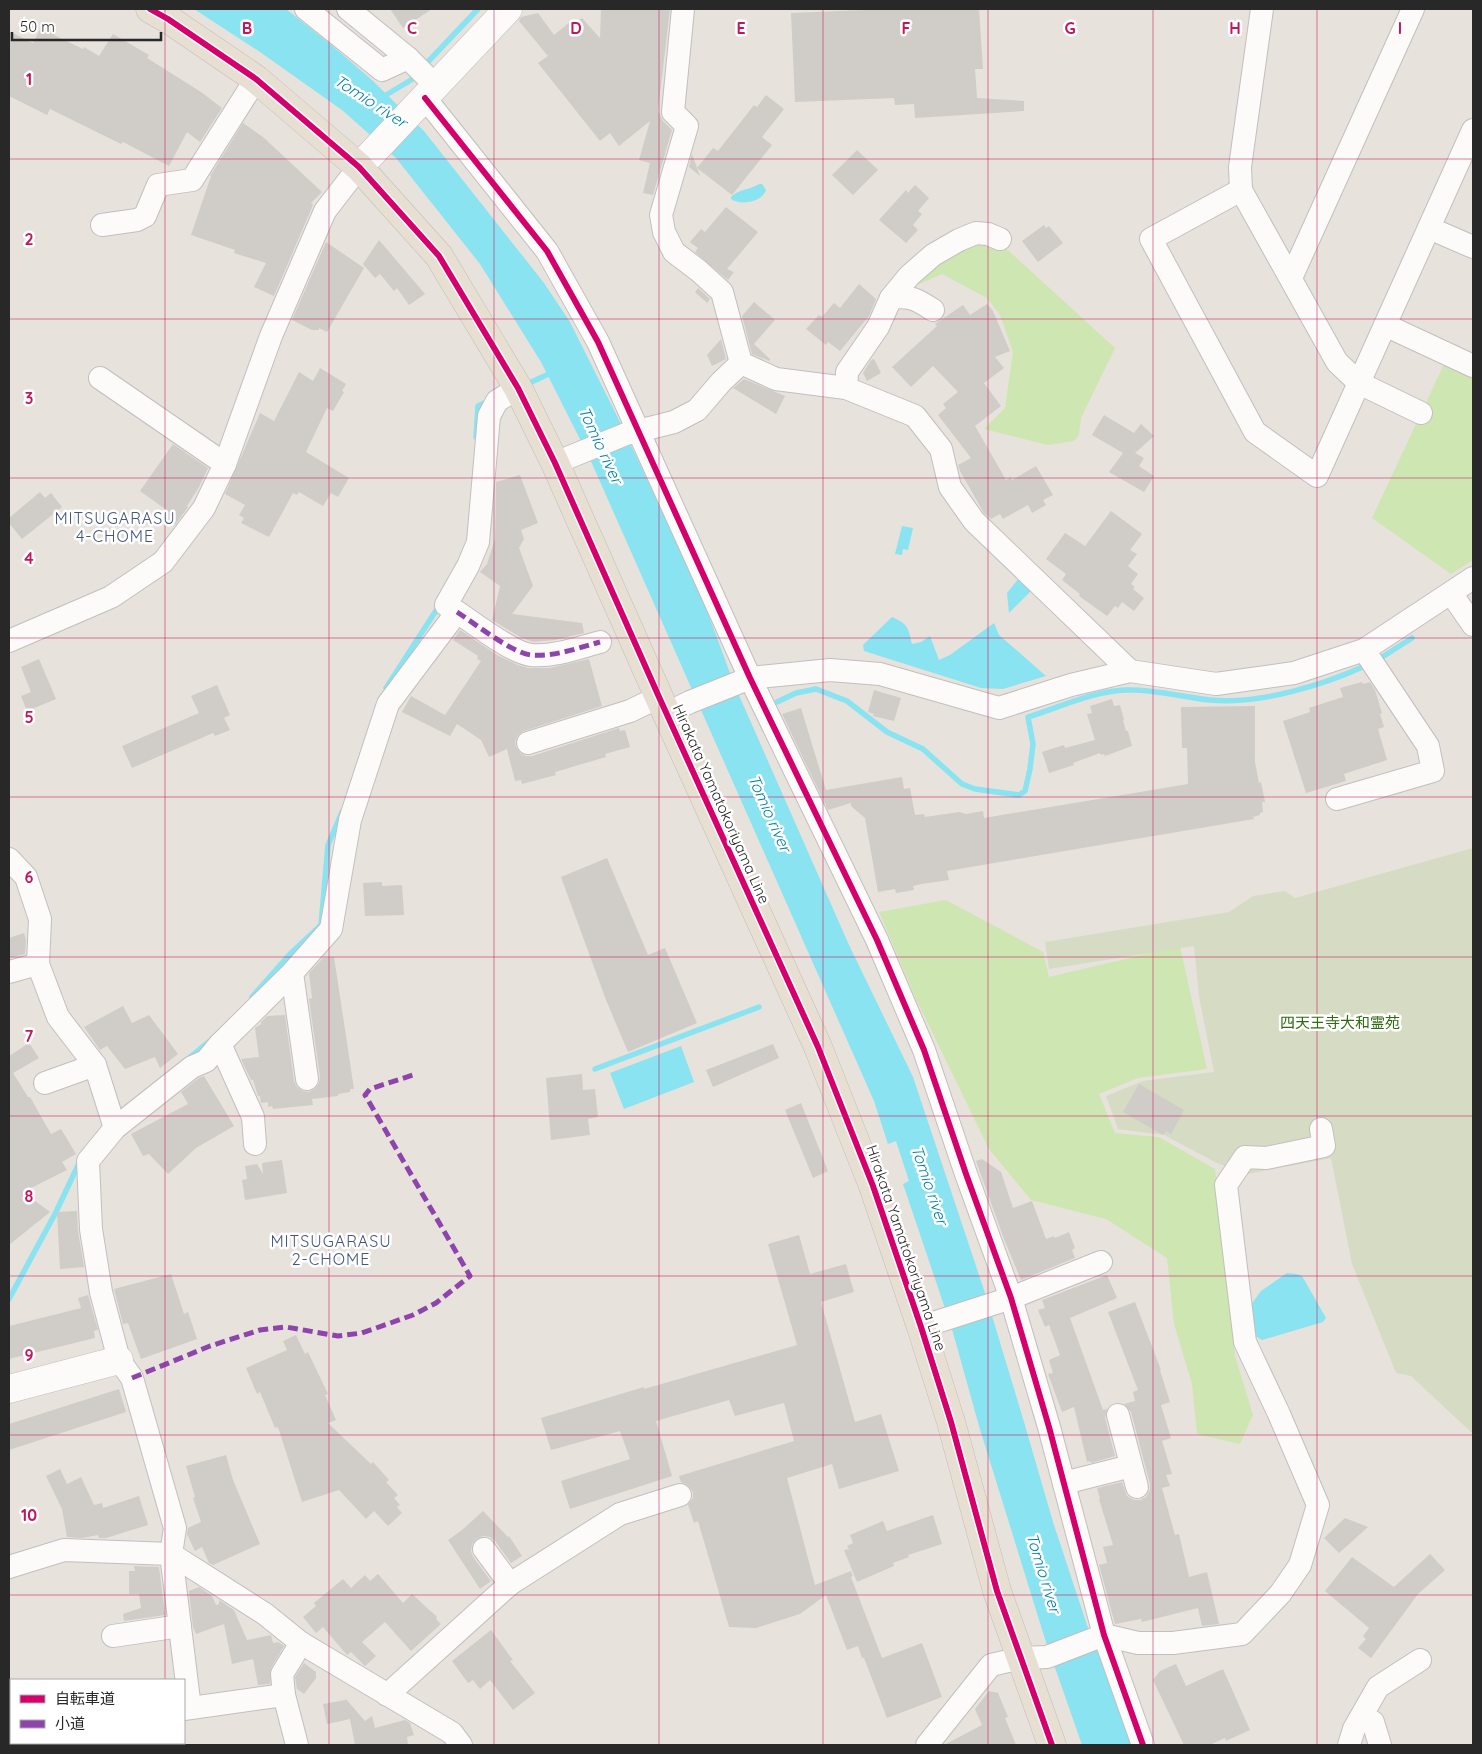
<svg xmlns="http://www.w3.org/2000/svg" width="1482" height="1754" font-family="Quicksand,'Noto Sans JP',sans-serif">
<style>
.green{fill:#cee6b2}
.cemetery{fill:#d6dcc3}
.water{fill:#89e3f0}
.lines{fill:none;stroke-linecap:round;stroke-linejoin:round}
.stream{stroke:#89e3f0;stroke-width:5.5}
.building{fill:#d0ccc7}
.street-casing{stroke:#c1bfbf;stroke-width:24}
.secondary-casing{stroke:#c1bfbf;stroke-width:29}
.primary-casing{stroke:#c0bdbb;stroke-width:29}
.street{stroke:#fcfbfa;stroke-width:22}
.secondary{stroke:#fcfbfa;stroke-width:28}
.primary{stroke:#e7dfd1;stroke-width:28}
.quiet{stroke:#8e44ad;stroke-width:5;stroke-dasharray:10 5;stroke-linecap:butt}
.cycleway-casing{stroke:#fff;stroke-width:9}
.cycleway{stroke:#d6006c;stroke-width:6}
.grid{fill:none;stroke:#c2185b;stroke-width:1;stroke-opacity:0.55}
.labels{text-anchor:middle;stroke-width:5;stroke-linejoin:round;paint-order:stroke}
.street-label{font-size:15px;fill:#282828;stroke:#fff}
.park-label{font-size:15px;fill:#306b13;stroke:#fff}
.water-label{font-size:16px;font-style:italic;fill:#017fa4;stroke:#fff}
.neighbourhood-label{font-size:16px;letter-spacing:1px;fill:#45567d;stroke:#fff}
.grid-label{font-size:16px;text-anchor:middle;font-weight:bold;fill:#c2185b;stroke:#fff;stroke-width:5;stroke-linejoin:round;paint-order:stroke}
</style>
<rect width="100%" height="100%" fill="#e8e2dc"/>
<g class="green">
<path d="M967,240L999,242L1115,348L1081,418L1079,435L1074,441L1048,445L984,429L1005,408L1013,352L1000,315L987,298L942,274L901,292Z"/>
<path d="M1445,362L1473,375V560L1451,574L1372,518Z"/>
<path d="M946,900L1043,952L1049,977L1180,946L1207,1069L1138,1078L1099,1094L1115,1133L1159,1137L1215,1169L1228,1277L1235,1356L1253,1415L1240,1444L1197,1434L1192,1384L1174,1324L1167,1258L1106,1219L1031,1200L989,1149L916,999L879,912Z"/>
</g>
<path class="cemetery" d="M1473,848V1434L1411,1376L1396,1373L1352,1264L1331,1158L1248,1174L1217,1163L1164,1135L1118,1129L1106,1096L1143,1081L1214,1072L1199,997L1194,946L1049,969L1045,942L1229,912L1253,896L1285,891L1295,898Z"/>
<g class="water">
<path d="M194,9H286L329,43L372,80L424,131L544,283L570,322L620,422L701,594L734,684L849,945L913,1077L986,1296L1024,1422L1053,1522L1087,1625L1135,1745H1082L1045,1639L979,1426L952,1329L903,1184L909,1181L896,1141L888,1144L874,1101L590,459L541,362L480,264L396,158L342,110L260,52Z"/>
<path d="M759,184H762L766,190C762,202 741,206 731,199V197C738,189 750,190 759,184Z"/>
<path d="M902,526L913,528L908,550L903,549L902,555L895,554Z"/>
<path d="M1019,578L1032,590L1009,613L1007,593Z"/>
<path d="M892,617C908,624 908,627 912,644L921,642L930,636L939,660L950,655L994,623L999,635L1046,676L1003,689L981,688L864,651L863,645Z"/>
<path d="M681,1046L694,1082L624,1109L610,1073Z"/>
<path d="M1287,1273L1297,1274L1302,1276L1326,1318L1323,1322L1262,1340L1252,1334L1250,1306L1261,1291Z"/>
</g>
<g class="lines">
<g class="stream">
<path d="M423,67L478,9"/>
<path d="M381,98L411,80L417,74"/>
<path d="M525,385L553,372"/>
<path d="M476,437L478,406L489,401"/>
<path d="M1376,661L1412,638"/>
<path d="M386,688L439,606"/>
<path d="M777,702L796,693L816,689L847,701L887,732L923,749L962,784L975,789L1019,795L1025,791L1030,769L1033,744L1028,717C1060,707 1093,691 1127,690C1154,689 1182,697 1210,700C1258,705 1324,685 1367,665"/>
<path d="M252,997L290,954L321,925L328,845L342,812"/>
<path d="M188,1059L210,1041"/>
<path d="M595,1069L759,1007"/>
<path d="M9,1299L56,1212L80,1161"/>
</g>
</g>
<g class="building">
<path d="M390,9H432L403,28Z"/>
<path d="M601,9H670L658,111L663,121L672,130L653,195L643,193L650,163L639,160L650,121L619,146L610,133L600,141L538,63L548,56L519,21L521,17L538,13L554,35L570,22L572,25L582,18L600,38Z"/>
<path d="M889,9H979L983,69H975L977,98L1024,101V111L915,118L914,104L895,105L894,98L795,102L791,13Z"/>
<path d="M43,24L56,31L54,35L83,49L84,47L99,56L113,34L149,55L147,58L201,92L222,108L200,142L187,132L169,166L123,142L121,144L50,109L47,115L9,96V31L33,43Z"/>
<path d="M766,95L784,109L762,137L772,145L732,195L697,168L713,148L718,151L754,105L757,107Z"/>
<path d="M243,123L263,137L322,192L311,203L313,205L274,296L254,287L266,263L234,253L235,250L191,235L211,176H210Z"/>
<path d="M857,150L878,170L853,195L832,175Z"/>
<path d="M692,154L700,176L689,167Z"/>
<path d="M915,185L929,198L918,211L922,214L913,225L918,230L906,243L879,220L906,190L908,193Z"/>
<path d="M726,207L758,232L727,269L734,272L728,280L695,252L698,248L690,242L701,229L705,232Z"/>
<path d="M1044,225L1046,228L1049,226L1063,243L1038,262L1022,241Z"/>
<path d="M379,240L425,294L409,305L397,288L394,291L380,274L375,278L363,264Z"/>
<path d="M326,242L364,268L327,332L319,328V330H312L292,320Z"/>
<path d="M859,284L876,299L869,316L840,351L828,342L826,345L806,329L819,315L822,317L834,303L840,308Z"/>
<path d="M698,288L710,299L707,303L695,292Z"/>
<path d="M754,302L775,320L754,344L770,359L769,361L752,354L742,316Z"/>
<path d="M987,304L993,311L1010,351L995,357L1004,368L984,383L1001,406L975,426L1006,480L1011,477L1012,480L1036,466L1053,495L1043,500L1046,505L1032,513L1028,505L1003,519L1000,514L991,519L984,513L960,471L958,465L971,458L938,415L946,408L943,404L958,392L933,366L911,387L892,367L937,326L935,324L963,305L970,315Z"/>
<path d="M721,339L726,359L712,366L707,355Z"/>
<path d="M874,359L881,373L867,381L863,373L871,360Z"/>
<path d="M320,368L346,384L342,391L344,392L333,411L327,408L306,452L349,478L338,497L331,493L323,506L299,492L297,495L293,493L269,537L241,523L244,518L239,515L245,505L225,494L260,413L274,421L299,372L313,381Z"/>
<path d="M744,379L785,396L776,414L733,388Z"/>
<path d="M1104,415L1134,433L1141,424L1154,436L1135,453L1144,458L1139,466L1154,476L1144,492L1109,472L1123,453L1092,435Z"/>
<path d="M173,444L208,468L199,487L187,506L188,507L175,525L163,517L168,511L140,491Z"/>
<path d="M520,475L538,523L521,530L524,539L519,548L533,586L512,614L582,623L584,633L555,640L533,642L520,637L492,620L500,586L480,572L487,564L495,539L496,482Z"/>
<path d="M40,492L45,498L51,493L62,507L22,539L9,523V518Z"/>
<path d="M1111,511L1142,534L1130,550L1137,554L1128,566L1138,574L1131,584L1135,587L1133,589L1144,598L1134,611L1122,602L1118,608L1115,606L1107,616L1079,596L1080,594L1062,580L1066,574L1046,559L1065,533L1085,546Z"/>
<path d="M460,630L497,655L518,665L528,668H550L589,659L602,706L524,731L518,735L515,741L516,747L520,753L526,756H532L619,728L620,731L625,730L630,747L605,754L606,757L555,772L556,775L522,784L521,780L515,781L507,749L489,757L481,740L457,724L450,736L402,712L411,696L445,715L481,661L477,659L478,656L453,640Z"/>
<path d="M39,659L56,699L27,711L21,696L31,692L21,667Z"/>
<path d="M1362,682L1363,684L1370,682L1375,690L1382,713L1380,714L1384,727L1378,729L1387,760L1344,774L1346,781L1306,793L1283,721L1310,712L1309,708L1343,697L1340,688Z"/>
<path d="M217,685L230,715L224,718L230,730L215,736L213,733L132,768L122,746L199,713L191,696Z"/>
<path d="M874,690L901,698L894,721L873,716L874,714L868,712Z"/>
<path d="M1112,699L1114,706L1120,705L1124,720H1123L1126,731H1128L1132,746L1105,756L1104,754L1101,755L1100,753L1073,763L1074,765L1049,773L1042,752L1064,745L1065,748L1095,740L1087,714L1092,713L1090,706Z"/>
<path d="M1255,706V762L1259,783L1261,782L1265,802H1262L1263,812L1260,813V815L1253,817L1254,819L947,871L949,880L921,884L913,886L914,890L896,893L895,889L878,892L865,818L851,806V803L828,810L782,714L801,708L826,790L902,777L904,789L910,788L915,815L924,814L925,817L959,812L966,814L983,811L984,818L1188,784L1187,748H1182L1181,707Z"/>
<path d="M607,858L648,955L665,948L697,1023L628,1052L606,1000L561,877Z"/>
<path d="M382,882V886L402,885L404,915L365,916L363,883Z"/>
<path d="M24,933L26,940L25,954L9,958V938Z"/>
<path d="M334,957L354,1089H350V1092L338,1094V1096L312,1099L313,1105L273,1109L272,1106L268,1107V1102L261,1103L260,1096H258L253,1080H251L241,1059L259,1057L255,1028L261,1024V1022L267,1016L285,1015L294,1081L297,1087L303,1091L309,1092L315,1089L319,1083L320,1077L309,999L312,998L309,973L323,958Z"/>
<path d="M123,1006L132,1023L149,1015L178,1054L160,1068L155,1057L125,1069L107,1046L100,1050L84,1027Z"/>
<path d="M29,1043L39,1058L13,1073L28,1097H30L51,1134L61,1129L76,1154L62,1162L67,1170L23,1192L50,1212L9,1245V1056Z"/>
<path d="M773,1044L779,1058L713,1087L706,1070Z"/>
<path d="M582,1074L583,1090L595,1089L598,1117L588,1119L590,1135L551,1140L546,1078Z"/>
<path d="M204,1076L234,1126L196,1148L168,1174L149,1154L143,1156L131,1134L188,1104L181,1092L199,1078Z"/>
<path d="M1139,1084L1184,1110L1171,1134L1166,1131L1163,1135L1123,1112Z"/>
<path d="M801,1103L828,1171L813,1178L785,1110Z"/>
<path d="M982,1159L1001,1172L1013,1208L1032,1201L1046,1239L1054,1236L1055,1238L1069,1232L1075,1248L1072,1250L1075,1258L1021,1280L1004,1239L976,1161Z"/>
<path d="M282,1160L287,1193L245,1200L242,1180L247,1179L245,1166L257,1164L263,1174L262,1163Z"/>
<path d="M77,1211L78,1231L84,1267L60,1269L57,1212Z"/>
<path d="M799,1235L810,1274L846,1264L854,1292L821,1302L855,1422L881,1414L899,1471L839,1489L832,1464L787,1478L815,1585L851,1571L853,1576L851,1577L882,1658L922,1643L942,1697L887,1718L864,1658H862L858,1646L847,1650L826,1595L800,1614L756,1628L729,1627L698,1521L694,1523L688,1505L693,1498V1492L688,1485L681,1482L679,1476L794,1441L784,1403L735,1416L729,1400L656,1421L672,1476L570,1509L561,1481L630,1459L620,1431L551,1450L541,1418L644,1387V1389L797,1345L768,1244Z"/>
<path d="M171,1274L184,1314L188,1312L197,1339L141,1359L128,1323L123,1324L114,1289Z"/>
<path d="M1107,1275L1117,1298L1070,1318L1103,1410L1107,1409L1105,1418L1115,1456L1091,1463L1090,1461L1087,1462L1074,1407L1062,1412L1048,1374L1053,1373L1049,1360L1060,1355L1049,1325L1045,1327L1038,1310L1045,1308L1042,1300Z"/>
<path d="M88,1295L98,1330L94,1331L95,1338L9,1359V1326L81,1308L78,1298Z"/>
<path d="M1135,1302L1161,1370H1160L1170,1402L1161,1405L1171,1438L1162,1441L1172,1474L1166,1475L1170,1486L1162,1488L1175,1535L1179,1534L1189,1577L1207,1572L1219,1624L1202,1626L1198,1608L1142,1622L1141,1619L1115,1624L1099,1565L1107,1563L1103,1547L1113,1545L1099,1499H1100L1097,1488L1122,1482L1127,1496L1134,1500H1140L1146,1497L1150,1490V1484L1131,1412L1124,1404L1135,1401L1133,1392L1138,1390L1108,1312Z"/>
<path d="M296,1335L305,1354L308,1352L328,1394L325,1395L336,1420L328,1423L371,1464L373,1462L389,1480L386,1482L398,1495L394,1498L400,1505L397,1507L402,1513L388,1526L374,1511L366,1519L339,1490L302,1502L278,1427L275,1428L260,1392L257,1394L246,1368L287,1350L283,1341Z"/>
<path d="M119,1389L126,1412L9,1450V1424Z"/>
<path d="M226,1455L233,1480L260,1544L213,1565L209,1563L202,1547L195,1551L187,1534L188,1528L201,1522L193,1498L195,1497L186,1466Z"/>
<path d="M60,1469L67,1484L81,1477L94,1505L102,1503L103,1508L139,1496L148,1525L106,1538H99L98,1535L82,1538L67,1537L62,1509L46,1476Z"/>
<path d="M483,1511L508,1537L509,1536L522,1556L511,1563L495,1541L490,1537L483,1536L476,1539L472,1544L471,1551L473,1557L491,1581L480,1589L448,1540L462,1530Z"/>
<path d="M933,1515L942,1544L908,1555L909,1557L893,1563L894,1566L857,1582L844,1550L849,1549L847,1546L853,1543L850,1535L883,1521L887,1531Z"/>
<path d="M1345,1518L1368,1527L1339,1553L1324,1538Z"/>
<path d="M1430,1554L1445,1570L1418,1594L1371,1658L1358,1648L1366,1639L1363,1636L1369,1628L1325,1591L1352,1557L1394,1587Z"/>
<path d="M134,1566L159,1567L165,1615L124,1621L123,1614L141,1608L139,1594H129V1571H135Z"/>
<path d="M378,1574L403,1603L412,1594L437,1617L436,1619L441,1624L411,1651L385,1622L362,1642L376,1656L365,1666L351,1652L347,1655L323,1627L316,1633L303,1617L316,1606L314,1603L343,1579L351,1588L365,1575L370,1581Z"/>
<path d="M199,1587L212,1596L216,1605L219,1604V1600L234,1610L247,1640L271,1635L273,1643L278,1642L284,1646L271,1668L270,1684L258,1685L253,1659L232,1664L224,1624L196,1634L193,1627L189,1591Z"/>
<path d="M491,1630L513,1660L510,1661L535,1693L513,1710L490,1680L480,1689L473,1680L468,1683L452,1661Z"/>
<path d="M304,1663L316,1672V1678L304,1694L297,1689L295,1677Z"/>
<path d="M1176,1664L1186,1686L1223,1669L1250,1730L1226,1741L1225,1738L1210,1745H1184L1153,1680L1160,1671Z"/>
<path d="M989,1691L998,1693L1008,1717L1005,1718L1016,1745H944L982,1725L975,1709Z"/>
<path d="M345,1698L365,1721L372,1716L375,1728L405,1720L410,1723L414,1735L407,1737L408,1745H355L350,1719L327,1724L323,1704L346,1700Z"/>
</g>
<g class="lines">
<g class="street-casing">
<g id="street">
<path d="M306,9L382,70L408,58L436,86"/>
<path d="M348,9L408,58"/>
<path d="M683,9L673,112L687,126L661,215L664,232L674,252L699,271L722,292L741,363L776,379L846,388L915,416L941,449L950,487L974,521L1130,671"/>
<path d="M1262,9L1240,167L1241,190L1337,362L1359,383L1421,413"/>
<path d="M425,98L547,251L598,342L750,678L877,940L924,1050L966,1174L1011,1298L1049,1427L1104,1635L1143,1745"/>
<path d="M1241,190L1151,239L1255,432L1317,476L1473,130"/>
<path d="M102,225L137,220L145,216L158,185L192,180L256,79"/>
<path d="M1429,228L1473,247"/>
<path d="M1291,278L1413,9"/>
<path d="M891,298C910,295 918,300 933,310"/>
<path d="M1385,325L1473,366"/>
<path d="M100,378L225,464"/>
<path d="M846,388L847,372L878,327L891,298L909,276L933,255L959,240L976,233L988,234L1000,239"/>
<path d="M555,463L626,434L674,422L697,410L721,382L741,363"/>
<path d="M1451,593L1473,625"/>
<path d="M457,612C474,623 512,653 531,655C554,657 578,648 600,642"/>
<path d="M9,641L111,597L163,562L204,508L225,464L271,336L325,211L359,167"/>
<path d="M667,713L690,702L750,678L830,670L880,674L999,708L1071,685L1130,671L1216,684L1294,673L1364,650L1473,578"/>
<path d="M528,743L630,711L659,697"/>
<path d="M1337,799L1433,771L1428,746L1364,650"/>
<path d="M9,859L26,877L40,919L38,964L58,1017L95,1065L115,1128"/>
<path d="M9,972L38,964"/>
<path d="M292,973L307,1079"/>
<path d="M220,1044L253,1117L255,1144"/>
<path d="M45,1083L95,1065"/>
<path d="M921,1327L1011,1298L1101,1262"/>
<path d="M1118,1415L1137,1487"/>
<path d="M1064,1483L1131,1466"/>
<path d="M484,1549L510,1584"/>
<path d="M9,1567L64,1550L171,1554L190,1708"/>
<path d="M113,1636L180,1626"/>
<path d="M387,1695L510,1584L620,1514L680,1495"/>
<path d="M184,1709L284,1695"/>
<path d="M1361,1717L1373,1722L1380,1745"/>
<path d="M9,1737H11"/>
<path d="M100,1743V1745"/>
<path d="M297,1745L284,1695L282,1674L301,1643"/>
<path d="M461,1745L452,1733L301,1643L265,1614L171,1554L175,1528L132,1378L119,1360L101,1292L91,1229L88,1161L115,1128L192,1067L206,1061L220,1044L292,973L331,929L350,820L388,704L457,612L446,605L468,566L478,542L489,416L497,401L518,388"/>
<path d="M927,1745L991,1665L1021,1658L1047,1657L1104,1635L1138,1643H1173L1242,1634L1280,1594L1300,1565L1318,1505L1279,1414L1245,1342L1226,1185L1245,1157L1266,1158L1324,1146L1321,1129"/>
<path d="M1349,1745L1354,1729L1378,1687L1420,1660"/>
</g>
</g>
<g class="secondary-casing">
<g id="secondary">
<path d="M359,167L508,9"/>
<path d="M9,1389L119,1360"/>
</g>
</g>
<g class="primary-casing">
<path id="primary" d="M150,9L168,19L256,79L359,167L439,256L518,388L555,463L659,697L818,1047L873,1186L921,1327L951,1422L997,1591L1052,1745"/>
</g>
<use href="#street" class="street"/>
<use href="#secondary" class="secondary"/>
<use href="#primary" class="primary"/>
<g class="quiet">
<path d="M457,612C474,623 512,653 531,655C554,657 578,648 600,642"/>
<path d="M132,1378L210,1346L260,1330L286,1327L338,1336L362,1333L413,1315L436,1303L470,1276L365,1095L370,1089L413,1075"/>
</g>
<g class="cycleway-casing">
<g id="cycleway">
<path d="M150,9L168,19L256,79L359,167L439,256L518,388L555,463L659,697L818,1047L873,1186L921,1327L951,1422L997,1591L1052,1745"/>
<path d="M425,98L547,251L598,342L750,678L877,940L924,1050L966,1174L1011,1298L1049,1427L1104,1635L1143,1745"/>
</g>
</g>
<use href="#cycleway" class="cycleway"/>
</g>
<path class="grid" d="M165,9V1680M329,9V1745M494,9V1745M659,9V1745M823,9V1745M988,9V1745M1153,9V1745M1317,9V1745M9,159H1473M9,319H1473M9,478H1473M9,638H1473M9,797H1473M9,957H1473M9,1116H1473M9,1276H1473M9,1435H1473M9,1595H1473M165,1743V1745"/>
<g class="labels">
<g class="street-label">
<text transform="translate(721 804) rotate(66)" y="5">Hirakata Yamatokoriyama Line</text>
<text transform="translate(906 1248) rotate(71)" y="5">Hirakata Yamatokoriyama Line</text>
</g>
<g class="park-label">
<text x="1340" y="1028">四天王寺大和霊苑</text>
</g>
<g class="water-label">
<text transform="translate(371 101) rotate(33)" y="6">Tomio river</text>
<text transform="translate(601 445) rotate(65)" y="6">Tomio river</text>
<text transform="translate(770 813) rotate(66)" y="6">Tomio river</text>
<text transform="translate(930 1185) rotate(71)" y="6">Tomio river</text>
<text transform="translate(1044 1573) rotate(73)" y="6">Tomio river</text>
</g>
<g class="neighbourhood-label">
<text x="115" y="524">MITSUGARASU<tspan x="115" dy="18">4-CHOME</tspan></text>
<text x="331" y="1247">MITSUGARASU<tspan x="331" dy="18">2-CHOME</tspan></text>
</g>
</g>
<g class="grid-label">
<text x="247" y="34">B</text>
<text x="412" y="34">C</text>
<text x="576" y="34">D</text>
<text x="741" y="34">E</text>
<text x="906" y="34">F</text>
<text x="1070" y="34">G</text>
<text x="1235" y="34">H</text>
<text x="1400" y="34">I</text>
<text x="29" y="85">1</text>
<text x="29" y="245">2</text>
<text x="29" y="404">3</text>
<text x="29" y="564">4</text>
<text x="29" y="723">5</text>
<text x="29" y="883">6</text>
<text x="29" y="1042">7</text>
<text x="29" y="1202">8</text>
<text x="29" y="1361">9</text>
<text x="29" y="1521">10</text>
</g>
<rect width="1482" height="1754" fill="none" stroke="#282828" stroke-width="20"/>
<rect x="10" y="1679" width="175" height="65" fill="#ffffff" stroke="#a9a9a9"/>
<rect x="20" y="1695" width="25" height="8" fill="#d6006c" stroke="#a9a9a9"/>
<text x="55" y="1704" font-size="15" fill="#282828">自転車道</text>
<rect x="20" y="1720" width="25" height="8" fill="#8e44ad" stroke="#a9a9a9"/>
<text x="55" y="1729" font-size="15" fill="#282828">小道</text>
<path d="M12 32v8h149v-8" fill="none" stroke="#282828" stroke-width="2.5"/>
<text x="20" y="32" font-size="15" fill="#282828" stroke="#ffffff" stroke-width="4" paint-order="stroke">50 m</text>
</svg>
